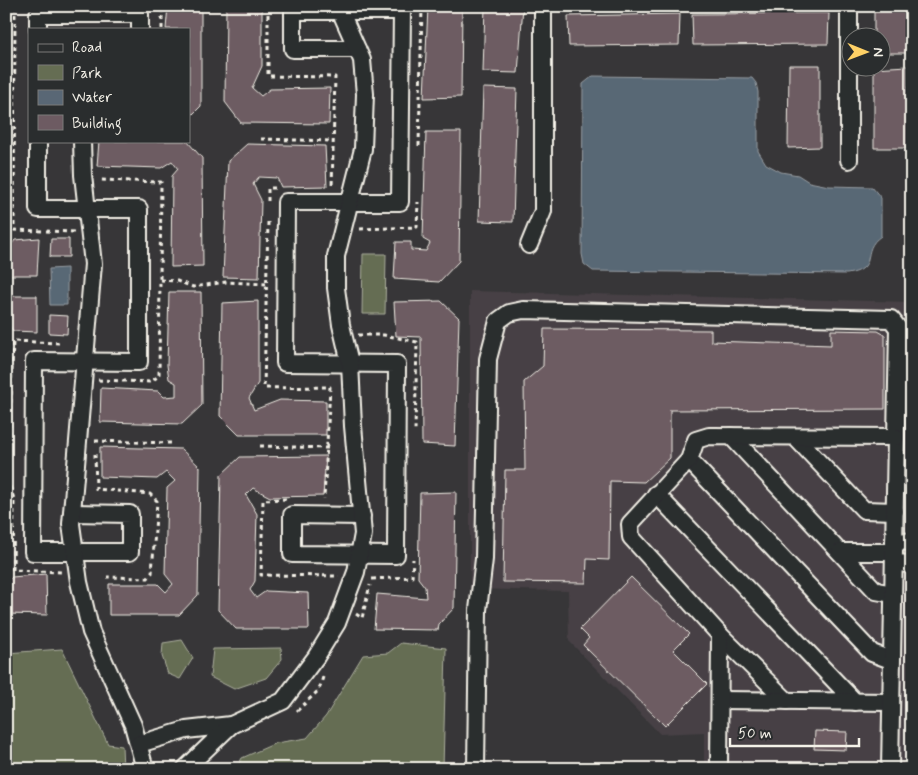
<svg xmlns="http://www.w3.org/2000/svg" width="918" height="775" font-family="Mynerve,sans-serif">
<style>
.built{fill:#474145}
.green{fill:#656d53;stroke:#acaf9e}
.water{fill:#596775;stroke:#979ea3}
.building{fill:#6d5b62;stroke:#f4f1e8}
.lines{fill:none;stroke-linecap:round;stroke-linejoin:round}
.minor-casing{stroke:#f4f1e8;stroke-width:20}
.path{stroke:#f4f1e8;stroke-width:3;stroke-dasharray:4 4;stroke-linecap:butt}
.minor{stroke:#2a2d2e;stroke-width:16}
</style>
<rect width="100%" height="100%" fill="#373638"/>
<filter id="ink" filterUnits="userSpaceOnUse"><feTurbulence type="fractalNoise" baseFrequency=".02" numOctaves="2"/><feDisplacementMap in="SourceGraphic" scale="10" xChannelSelector="R" yChannelSelector="G"/><feConvolveMatrix kernelMatrix="1 2 1 2 8 2 1 2 1" color-interpolation-filters="sRGB"/></filter>
<g filter="url(#ink)">
<path class="built" d="M470,291L912,302V769H704V732L660,734L569,641L568,591L470,589Z"/>
<g class="green">
<path d="M363,254H386L385,314H362Z"/>
<path d="M182,640L193,658L180,679L168,674L162,656L163,643Z"/>
<path d="M401,643L446,648L443,769H236L242,758L276,743L307,738L326,716L363,655L388,653Z"/>
<path d="M281,648L282,659L266,678L234,689L210,677L213,649Z"/>
<path d="M62,649L108,744L122,746L123,769H6V653Z"/>
</g>
<g class="water">
<path d="M593,76L752,78L756,83L758,92V151L766,164L781,172L798,175L809,182L829,186L872,187L881,198V236C859,251 880,269 847,274L593,271L584,264L582,254L583,84Z"/>
<path d="M67,268V305H50L49,269Z"/>
</g>
<g class="building">
<rect x="6" y="6" width="2" height="92"/>
<path d="M168,6H201V106L189,118V29H166Z"/>
<path d="M226,6H262V66L252,88L261,96L270,89L330,88L329,124L241,123L225,102Z"/>
<path d="M428,6H462L461,97L424,98Z"/>
<path d="M485,6H523L518,73L483,72Z"/>
<path d="M874,6H907L908,53H880V38H874Z"/>
<path d="M829,13L828,44L693,45L692,14Z"/>
<path d="M680,14L679,45L569,46L568,16Z"/>
<path d="M789,65H820V147L788,148Z"/>
<path d="M907,66L908,148H874V68Z"/>
<path d="M483,88L517,89L513,222L479,221Z"/>
<path d="M426,132H461L459,261L439,282L394,279L396,242H411V250L426,251L430,243L423,239Z"/>
<path d="M99,141H187L202,158L203,266L171,267L172,176L178,169L172,161L161,168L97,166Z"/>
<path d="M247,144L325,146L327,186L281,187L277,178L259,177L253,184L261,200L259,278L223,277L228,161Z"/>
<path d="M39,238L37,275H6V248L8,249L15,240Z"/>
<path d="M51,239H69V257H50Z"/>
<path d="M169,292H201L202,405L182,424L100,422L101,388L158,391L164,397L176,396V383L169,379L167,365Z"/>
<path d="M6,296H37V332L13,331L8,323L6,325Z"/>
<path d="M258,301V383L249,398L254,410L280,400L326,401V435H239L220,416L222,303Z"/>
<path d="M441,301L459,318L455,446L422,444L421,337L396,336L394,302Z"/>
<path d="M49,315L68,316L67,334L49,333Z"/>
<path d="M544,329L711,330V341L831,345V330L878,331L885,335V409L670,410V458L644,482L610,481L609,560L587,559L586,583L503,582L505,470H525L524,382L543,366Z"/>
<path d="M100,447L181,449L200,467L198,595L179,615H109V584H158L166,592L173,584L165,574L167,488L175,481L166,472L157,479L100,477Z"/>
<path d="M326,456L323,496L270,497L253,488L246,495L257,514L255,581L250,590L256,598L266,591L308,593L309,629H236L218,610L221,475L240,457Z"/>
<path d="M456,492L454,608L439,624L438,630L374,629L377,594L426,598L425,587L418,578L420,493Z"/>
<path d="M46,574L47,615L6,614V583L12,577Z"/>
<path d="M631,577L689,634L673,650L707,684L665,726L583,645L589,638L580,629Z"/>
<path d="M815,731L847,732L846,750L814,749Z"/>
</g>
<g class="lines">
<g class="minor-casing">
<g id="minor">
<path d="M849,6V160"/>
<path d="M38,29V14H140V29"/>
<path d="M357,49H293V11H402L400,202H286L285,363L397,364L396,555L292,554V515L362,516"/>
<path d="M38,141V209H139V362L34,361L33,552H130V514L72,513"/>
<path d="M82,141L83,175L93,264L71,524L79,582L91,632L133,725L145,769"/>
<path d="M529,245L543,211V6"/>
<path d="M731,436L876,591L893,594"/>
<path d="M795,437L864,510L895,511"/>
<path d="M689,460L872,653L891,660"/>
<path d="M656,494L855,702"/>
<path d="M894,541L912,542"/>
<path d="M840,552H894"/>
<path d="M894,563L912,564"/>
<path d="M720,635L787,701"/>
<path d="M720,700L890,702"/>
<path d="M139,744L186,730L231,725L283,701L316,657L337,623L356,572L363,534L353,426L350,363L341,325L336,288V256L363,149L365,94L362,60L343,17L342,6"/>
<path d="M185,769L231,725"/>
<path d="M476,769L478,610L484,559L488,359L498,321L509,313L523,310L891,319L898,328L890,769"/>
<path d="M719,769L720,635L631,537L630,524L689,460L696,440L709,436L896,437"/>
</g>
</g>
<g class="path">
<path d="M15,6L14,230L75,232"/>
<path d="M268,6V76L335,77L332,187"/>
<path d="M558,10H570"/>
<path d="M162,29V6"/>
<path d="M261,139L333,141"/>
<path d="M419,146L422,6"/>
<path d="M268,201V188H278"/>
<path d="M268,222L264,388L330,387L324,499"/>
<path d="M360,229L417,227L418,202"/>
<path d="M160,280L177,281L193,287L226,282L266,284"/>
<path d="M358,335H384L417,342L415,431"/>
<path d="M59,343L13,341L8,480L14,499L13,570L61,572V574"/>
<path d="M98,380L150,382L159,376L161,182L99,180"/>
<path d="M95,441L171,443"/>
<path d="M260,446L328,448"/>
<path d="M95,454L96,489L150,494L157,501L152,573L148,578L107,577"/>
<path d="M286,499L263,500L261,575L339,576"/>
<path d="M372,579L412,577L413,559"/>
<path d="M356,614L362,618L370,585"/>
<path d="M297,711L319,690L323,677"/>
</g>
<use href="#minor" class="minor"/>
</g>
</g>
<rect width="918" height="775" fill="none" stroke="#2a2d2e" stroke-width="25"/>
<rect x="12" y="12" width="893" height="750" fill="none" stroke="#f4f1e8" stroke-width="2" filter="url(#ink)"/>
<rect x="28" y="28" width="162" height="115" fill="#2a2d2e" stroke="#7b7b78"/>
<rect x="38" y="44" width="25" height="8" fill="#2a2d2e" stroke="#7b7b78"/>
<text x="72" y="52" font-size="15" fill="#f4f1e8">Road</text>
<rect x="38" y="65" width="25" height="15" fill="#656d53" stroke="#7b7b78"/>
<text x="72" y="78" font-size="15" fill="#f4f1e8">Park</text>
<rect x="38" y="90" width="25" height="15" fill="#596775" stroke="#7b7b78"/>
<text x="72" y="102" font-size="15" fill="#f4f1e8">Water</text>
<rect x="38" y="115" width="25" height="15" fill="#6d5b62" stroke="#7b7b78"/>
<text x="72" y="128" font-size="15" fill="#f4f1e8">Building</text>
<g transform="translate(866 52) rotate(91)"><circle r="24" fill="#2a2d2e" stroke="#7b7b78"/>
<path d="M0-4L9 19L0 12L-9 19Z" fill="#ffd166"/>
<text y="-8" font-size="14" font-weight="bold" text-anchor="middle" fill="#f4f1e8">N</text>
</g>
<path d="M730 738v8h129v-8" fill="none" stroke="#f4f1e8" stroke-width="2.5"/>
<text x="738" y="738" font-size="15" fill="#f4f1e8" stroke="#2a2d2e" stroke-width="4" paint-order="stroke">50 m</text>
</svg>
